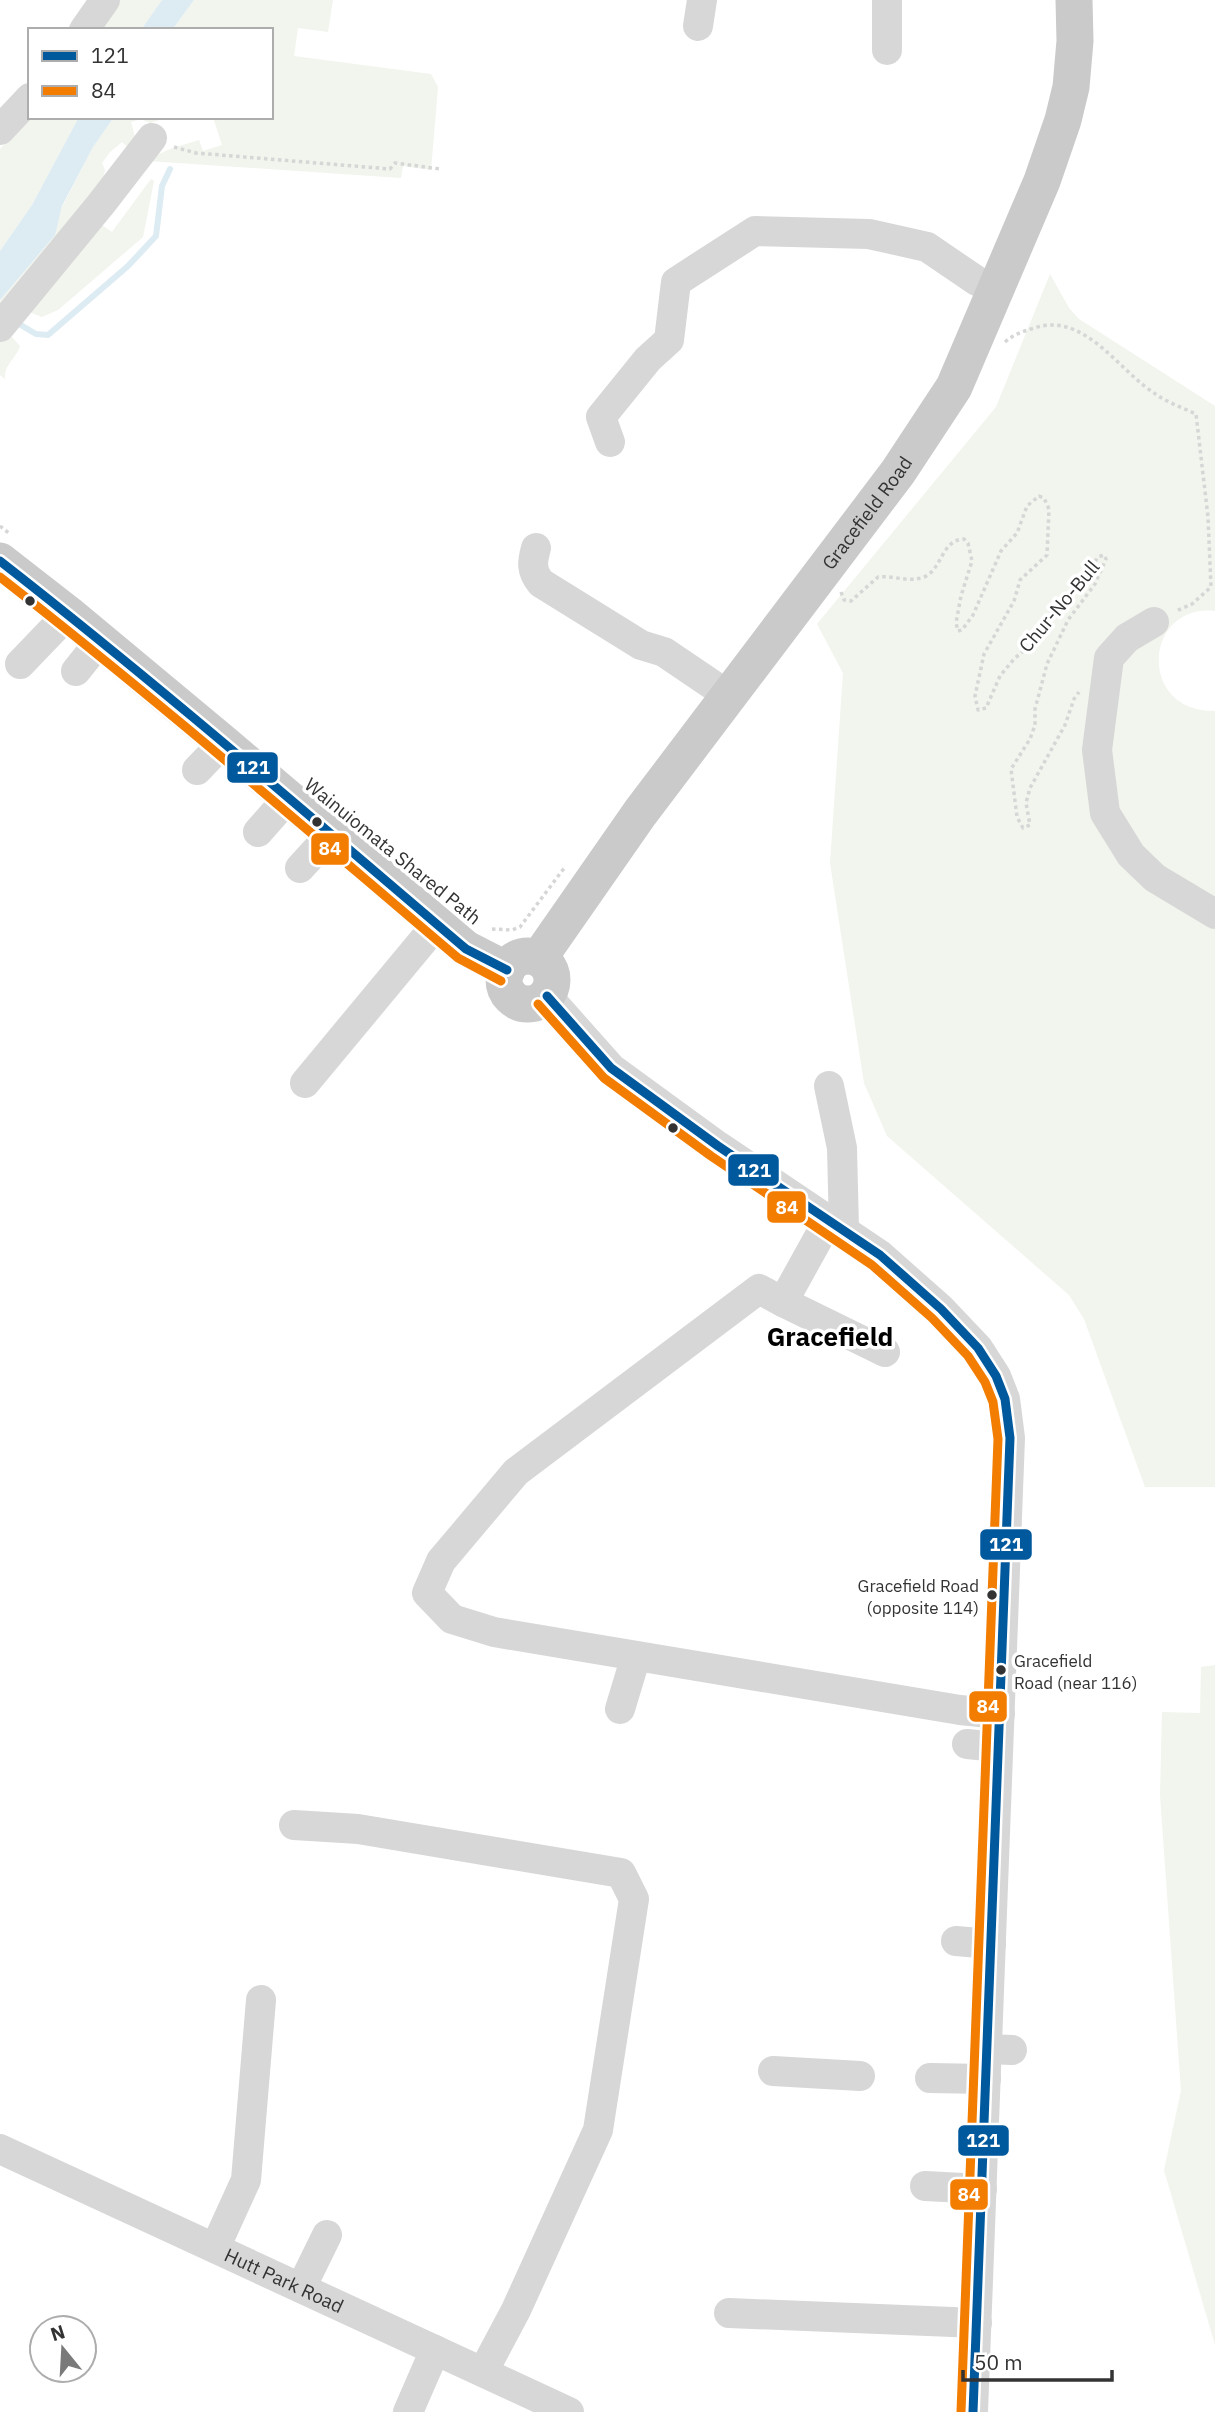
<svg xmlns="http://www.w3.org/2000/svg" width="1215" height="2412" font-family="'IBM Plex Sans',sans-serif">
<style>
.green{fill:#f1f5ed}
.water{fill:#ddebf3}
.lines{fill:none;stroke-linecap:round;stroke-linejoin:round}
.stream{stroke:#ddebf3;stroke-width:6}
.path{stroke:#d6d6d6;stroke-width:3.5;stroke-dasharray:3.5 3.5;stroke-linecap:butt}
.minor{stroke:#d7d7d7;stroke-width:30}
.major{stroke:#cacaca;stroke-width:37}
.bus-1-casing{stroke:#fff;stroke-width:14}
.bus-2-casing{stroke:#fff;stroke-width:14}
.bus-1{stroke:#00599c;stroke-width:9}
.bus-2{stroke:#f27d00;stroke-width:9}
.bus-dot{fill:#333;stroke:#fff;stroke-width:2.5}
.labels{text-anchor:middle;stroke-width:7;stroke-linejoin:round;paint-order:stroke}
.bus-label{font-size:17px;fill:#333;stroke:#fff;text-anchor:end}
.street-label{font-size:19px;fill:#333;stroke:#fff}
.district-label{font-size:26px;font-weight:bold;fill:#000;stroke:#fff}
.line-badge{stroke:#fff;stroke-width:2.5}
.badge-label{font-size:19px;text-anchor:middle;font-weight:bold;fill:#fff}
</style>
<rect width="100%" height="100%" fill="#fff"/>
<g class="green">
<path d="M119,0H162L141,30H96Z"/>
<path d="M194,0H333L328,32L298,28L294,56L431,74L438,87L431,170L403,166L401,178L148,161C162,150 183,145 199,140L203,151L222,145L213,117H271V30H172Z"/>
<path d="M30,117H79L32,205L0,251V149Z"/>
<path d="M114,117H169L150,123L141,119L131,122L136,141L131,150L122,142L110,152L102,163L105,170L103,180L0,318V300L54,236L62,207L93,147Z"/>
<path d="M151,179L154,181L143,237L58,310L42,317L29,312L96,221L112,232Z"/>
<path d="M1050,274L1069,308L1079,319L1215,406V611C1144,603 1136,712 1215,711V1487H1145L1084,1319L1069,1295L887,1136L864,1083L830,863L843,673L817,624L996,407Z"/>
<path d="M0,334H9L20,346C16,359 4,364 5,379L0,375Z"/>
<path d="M1215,1665V2345L1164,2170L1181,2091L1160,1795L1162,1712L1200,1713L1201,1667Z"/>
</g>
<g class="water">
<path d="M162,0H194L172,30H141Z"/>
<path d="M79,117H114L93,147L62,206L55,235L0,300V251L32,205Z"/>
</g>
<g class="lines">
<path class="stream" d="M19,324L36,334L48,335L128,266L156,236L162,186L170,169"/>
<g class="path">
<path d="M174,147L196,153L390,169L395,163L440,169"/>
<path d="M1005,342C1014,334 1022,332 1034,328C1085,311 1118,371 1157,395C1169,403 1183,408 1196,414L1208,517L1211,587L1192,604L1176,611"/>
<path d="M0,526L10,534"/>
<path d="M841,592L844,600L851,601L878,577C893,575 908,583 924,577C942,570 941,540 964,539L968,543L972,561L961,596L956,623L958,631L962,630L973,615L1001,551L1017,533L1027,506L1039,496L1044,498L1049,509L1047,555L1020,580L1014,601L984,654L975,696L978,710L986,708L1000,676L1014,659L1036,640L1053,609L1080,585L1098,557L1104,555L1106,559L1095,584L1068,620L1047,664L1035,709V725L1030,739L1011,769L1017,817L1023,828L1030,825L1026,803L1030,788L1065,725L1074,699L1079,692"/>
<path d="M492,929L512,930L520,927L565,867"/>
</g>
<g class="minor">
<path d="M698,26L702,0"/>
<path d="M84,30L105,0"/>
<path d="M887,50V0"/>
<path d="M0,130L30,98"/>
<path d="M0,327L101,204L152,138"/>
<path d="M610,442L601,417L648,359L669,340L676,282L755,231L869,234L927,247L977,281L996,290"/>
<path d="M536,548C532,562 531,571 541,583L641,645L664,652L729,696"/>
<path d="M1154,622L1127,638L1109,658L1097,750L1105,813L1131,855L1155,878L1215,914"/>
<path d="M20,664L68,614"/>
<path d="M76,671L100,641"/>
<path d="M197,770L223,743"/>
<path d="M258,832L288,798"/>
<path d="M300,868L331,834"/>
<path d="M547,996L611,1068L718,1146L880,1255L941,1309L978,1348L996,1376L1005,1399L1010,1438L973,2412"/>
<path d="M305,1083L437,924"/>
<path d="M829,1086L842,1148L844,1229"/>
<path d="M829,1219L783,1302L759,1289L516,1472L441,1561L427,1593L452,1619L494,1632L960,1710L1000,1714"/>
<path d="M783,1302L885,1352"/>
<path d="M620,1709L636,1656"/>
<path d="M967,1744L998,1747"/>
<path d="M294,1825L358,1829L621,1873L634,1899L598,2130L516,2310L483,2372"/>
<path d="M956,1941L991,1944"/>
<path d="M987,2049L1012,2050"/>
<path d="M773,2071L860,2076"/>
<path d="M930,2078L986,2079"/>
<path id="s1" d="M0,2149L569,2412"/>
<path d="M925,2186L982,2189"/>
<path d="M215,2248L246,2180L261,2000"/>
<path d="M301,2288L327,2235"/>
<path d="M729,2313L977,2323"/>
<path d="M408,2412L435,2350"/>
</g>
<g class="major">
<path d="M0,561L68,614L223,743L466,949L507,970"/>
<circle cx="528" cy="980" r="24"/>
<path id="s2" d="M539,958L640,813L898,472L954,387L1042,181L1063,120L1071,87L1075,41L1074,0"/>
</g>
<g class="bus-1-casing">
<g id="bus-1">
<path d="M0,561C159,685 312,818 466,949L507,970"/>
<path d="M547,996L611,1068L718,1146L880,1255L941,1309L978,1348L996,1376L1005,1399L1010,1438L973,2412"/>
</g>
</g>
<g class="bus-2-casing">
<g id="bus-2">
<path d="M0,577C157,699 307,830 458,958L501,981"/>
<path d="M538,1004L604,1078L711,1156L872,1265L932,1318L968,1356L985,1382L993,1402L998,1439L961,2412"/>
</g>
</g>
<use href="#bus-1" class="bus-1"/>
<use href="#bus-2" class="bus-2"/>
</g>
<g class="bus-dot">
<circle cx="30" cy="601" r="6"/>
<circle cx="317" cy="822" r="6"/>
<circle cx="673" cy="1128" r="6"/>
<circle cx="992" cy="1595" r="6"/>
<circle cx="1001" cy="1670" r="6"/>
</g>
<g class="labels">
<g class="bus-label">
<text x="979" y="1592">Gracefield Road<tspan x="979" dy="22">(opposite 114)</tspan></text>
<text x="1014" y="1667" text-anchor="start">Gracefield<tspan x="1014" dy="22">Road (near 116)</tspan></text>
</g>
<g class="street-label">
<text dy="7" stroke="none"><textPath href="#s2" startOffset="553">Gracefield Road</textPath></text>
<text transform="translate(1059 606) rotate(-50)" y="7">Chur-No-Bull</text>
<text transform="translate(393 851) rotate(39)" y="7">Wainuiomata Shared Path</text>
<text dy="7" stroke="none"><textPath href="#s1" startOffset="313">Hutt Park Road</textPath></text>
</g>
<g class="district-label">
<text x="830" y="1346">Gracefield</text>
</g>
</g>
<g class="line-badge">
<rect x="226" y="751" width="53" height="33" rx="7" fill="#00599c"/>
<rect x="310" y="832" width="40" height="34" rx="7" fill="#f27d00"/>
<rect x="727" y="1153" width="53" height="34" rx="7" fill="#00599c"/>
<rect x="766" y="1190" width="41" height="34" rx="7" fill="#f27d00"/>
<rect x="979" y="1528" width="54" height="33" rx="7" fill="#00599c"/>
<rect x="968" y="1690" width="40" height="33" rx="7" fill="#f27d00"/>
<rect x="957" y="2124" width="53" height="33" rx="7" fill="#00599c"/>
<rect x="949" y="2178" width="40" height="33" rx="7" fill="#f27d00"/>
</g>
<g class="badge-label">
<text x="253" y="774">121</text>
<text x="330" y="855">84</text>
<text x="754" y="1177">121</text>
<text x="787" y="1214">84</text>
<text x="1006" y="1551">121</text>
<text x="988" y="1713">84</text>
<text x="983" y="2147">121</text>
<text x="969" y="2201">84</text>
</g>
<rect x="28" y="28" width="245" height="91" fill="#ffffff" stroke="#adadad" stroke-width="2"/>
<rect x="42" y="51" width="35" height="10" fill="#00599c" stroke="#adadad" stroke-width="2"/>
<text x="91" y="63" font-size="21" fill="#333333">121</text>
<rect x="42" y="86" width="35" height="10" fill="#f27d00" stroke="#adadad" stroke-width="2"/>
<text x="91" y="98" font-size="21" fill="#333333">84</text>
<g transform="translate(63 2349) rotate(342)"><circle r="33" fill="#ffffff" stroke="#adadad" stroke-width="2"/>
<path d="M0-5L12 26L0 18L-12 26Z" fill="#7a7a7a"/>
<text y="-10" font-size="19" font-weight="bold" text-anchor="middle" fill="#333333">N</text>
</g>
<path d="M963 2370v10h149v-10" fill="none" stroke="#333333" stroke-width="3.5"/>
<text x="974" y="2370" font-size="21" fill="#333333" stroke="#ffffff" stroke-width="5" paint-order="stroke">50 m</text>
</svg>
